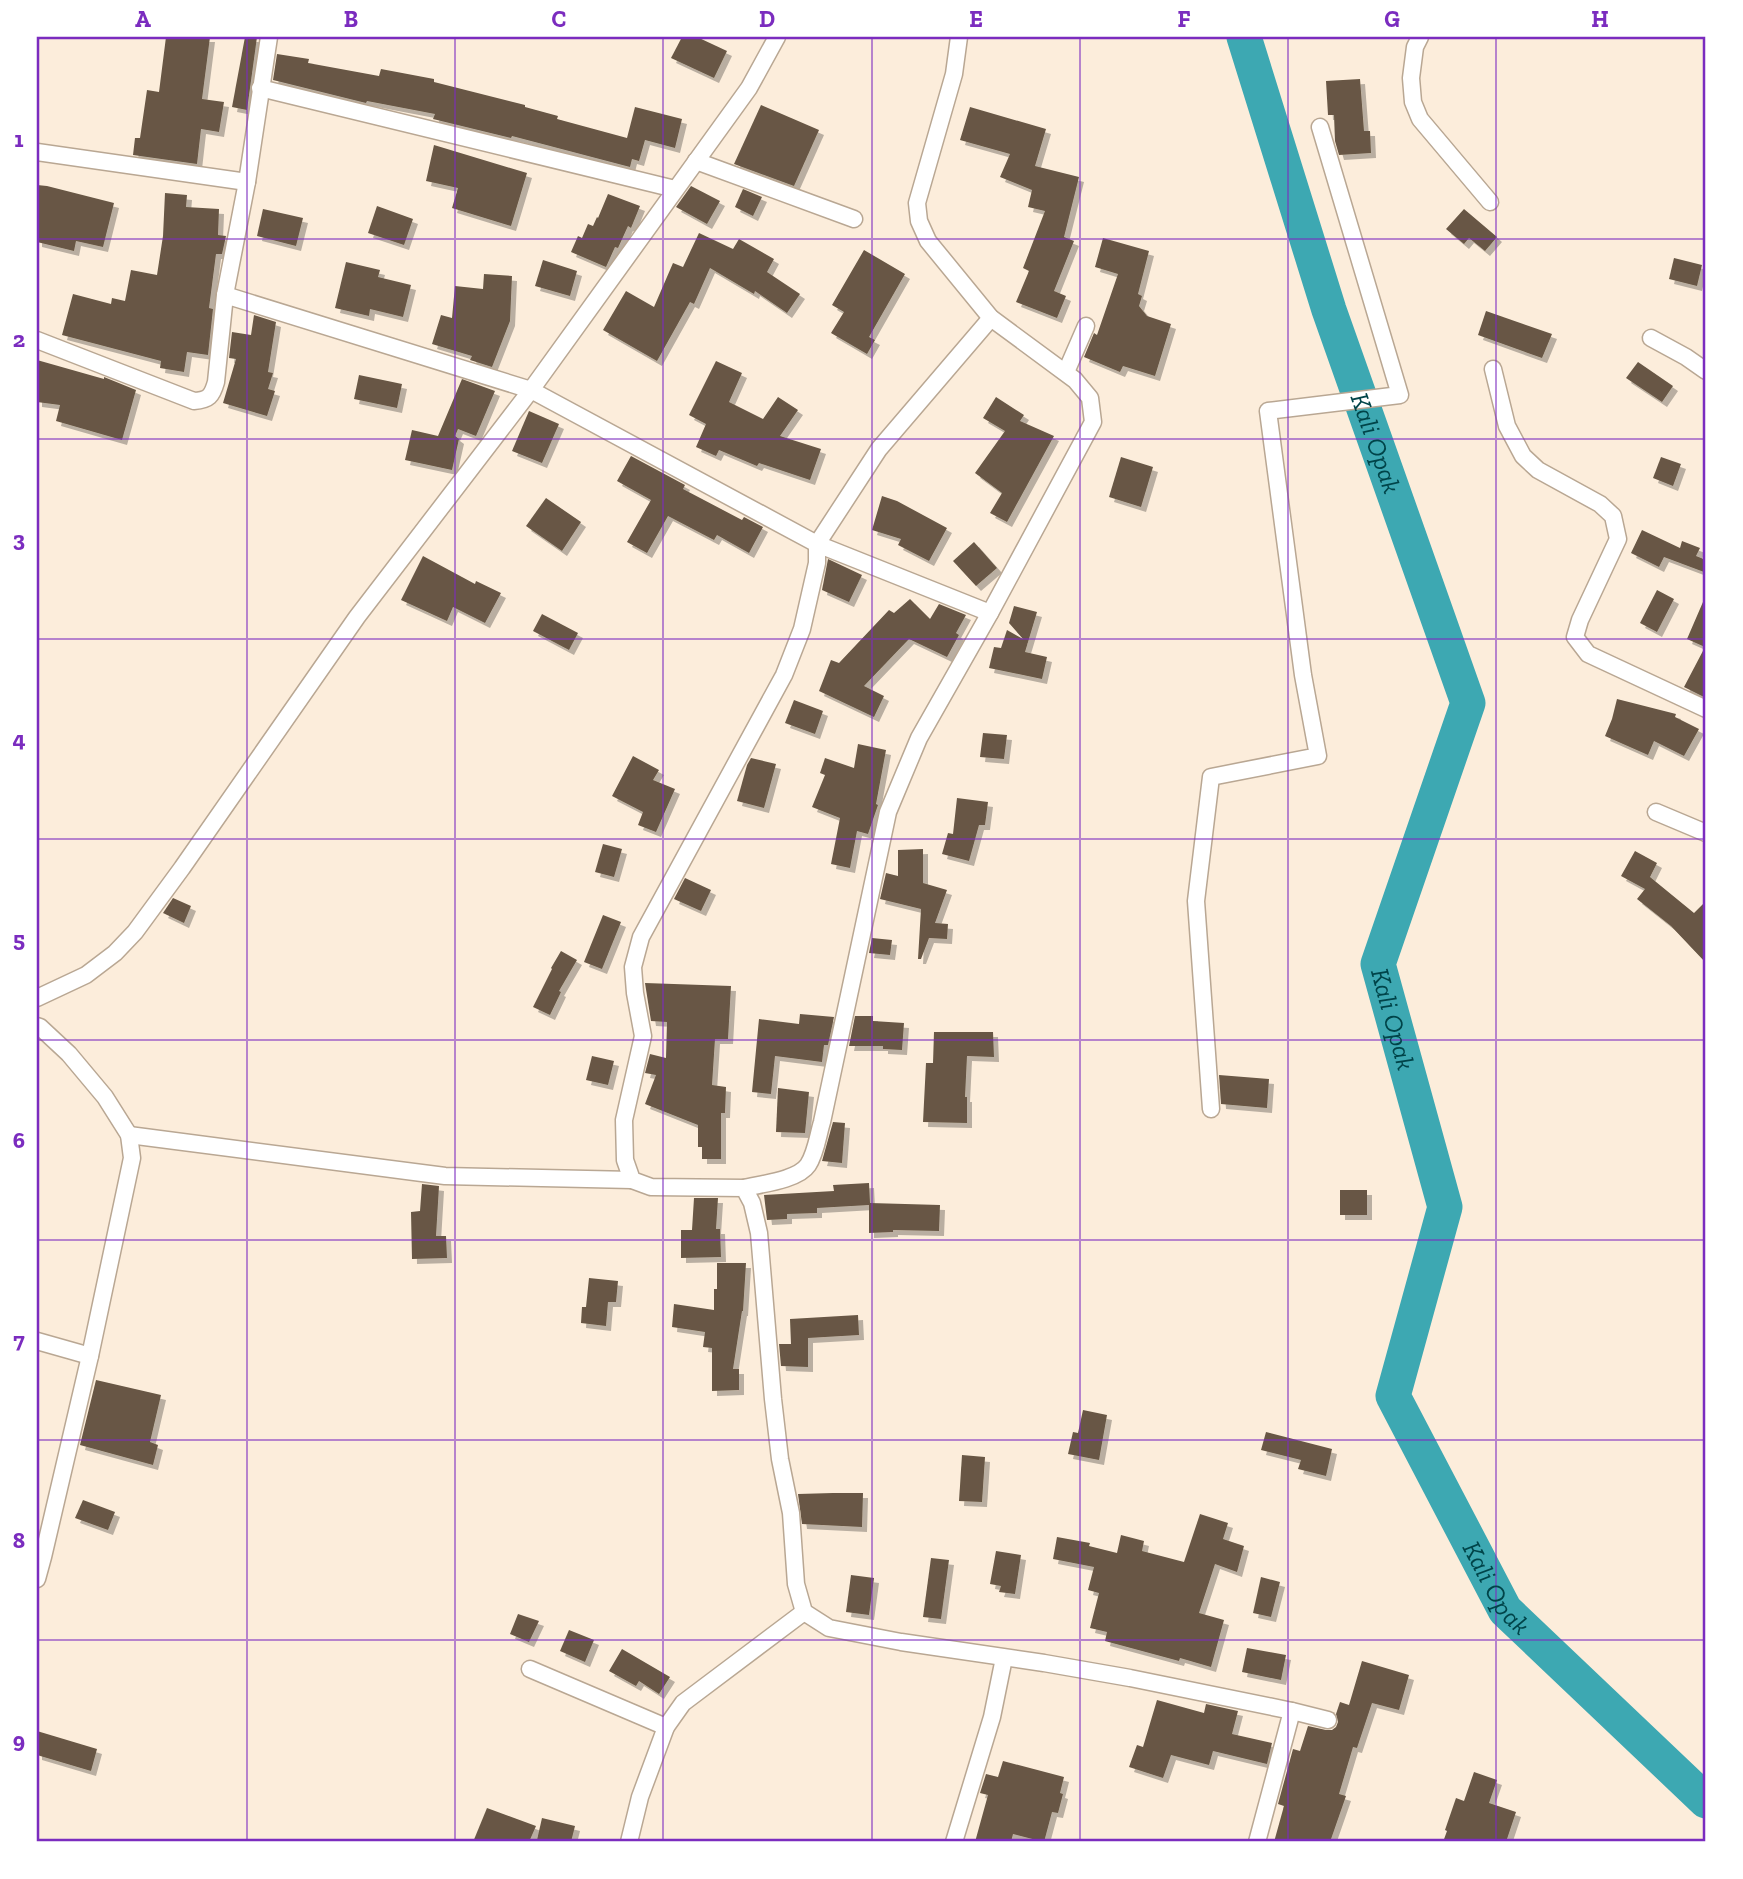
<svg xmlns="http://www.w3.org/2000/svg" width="1743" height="1879" font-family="'Zilla Slab',serif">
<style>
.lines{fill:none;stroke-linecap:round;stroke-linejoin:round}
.river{stroke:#3da8b2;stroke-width:35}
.building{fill:#675744;filter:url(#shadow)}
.street-casing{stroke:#b9a793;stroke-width:19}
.street{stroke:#fff;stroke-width:16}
.grid{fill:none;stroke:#7b2cbf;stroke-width:2;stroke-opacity:0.55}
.labels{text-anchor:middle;stroke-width:7;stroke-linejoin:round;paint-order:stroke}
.water-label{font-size:26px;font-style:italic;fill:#004449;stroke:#fff}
.neatline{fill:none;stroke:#7b2cbf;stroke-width:2.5}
.grid-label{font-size:23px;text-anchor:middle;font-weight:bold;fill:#7b2cbf}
</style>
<defs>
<filter id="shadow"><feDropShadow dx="5" dy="5" stdDeviation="0" flood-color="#0004"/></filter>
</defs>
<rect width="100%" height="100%" fill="#fceddb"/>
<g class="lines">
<path class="river" id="s1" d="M1244,37L1329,310L1468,703L1378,964L1445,1207L1393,1396L1505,1610L1706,1801"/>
</g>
<g class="building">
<path d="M166,37H210L202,99L224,102L219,132L201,129L197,164L133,155L135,138H140L147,90L159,92Z"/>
<path d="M245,37H257L247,110L232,107Z"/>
<path d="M682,37H697L727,51L714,78L671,58Z"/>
<path d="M277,54L309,59L308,63L379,76L381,69L434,79V82L525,105V107L558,116L557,119L627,138L635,107L682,119L675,148L645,140L639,161L632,159L630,167L512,136L511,138L433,119L435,114L367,101L366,103L273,80Z"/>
<path d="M1360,79L1364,131H1370L1371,153L1339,155L1335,141L1334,115H1328L1326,81Z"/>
<path d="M761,105L819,130L794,186L734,164Z"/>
<path d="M970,107L1046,129L1035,166L1079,177L1064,237L1074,241L1054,291L1066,296L1057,318L1016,302L1029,271L1023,268L1045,211L1028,207L1032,190L1000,177L1010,154L960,140Z"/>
<path d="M434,145L527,173L511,226L452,208L458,188L426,181Z"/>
<path d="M37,185L47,186L114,203L103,247L76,241L74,251L37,242Z"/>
<path d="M691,186L720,201L707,224L676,207Z"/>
<path d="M743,189L762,197L753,216L735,207Z"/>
<path d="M165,193L187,195L186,207L219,209L218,235L226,236L222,254H216L209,308L213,309L208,355L187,352L184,372L160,368L161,361L62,335L73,294L111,304L112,298L125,301L131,270L157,275L163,236Z"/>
<path d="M608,194L640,206L631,228L628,226L618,248L615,247L606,267L571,252L578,236L582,238L588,224L593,226L597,217L598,218Z"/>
<path d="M377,206L413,219L404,245L368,233Z"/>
<path d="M263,209L303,218L296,246L257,236Z"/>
<path d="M1464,209L1497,237L1485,251L1469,238L1464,244L1446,229Z"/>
<path d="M699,233L733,249L739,239L774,259L767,272L800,294L787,313L755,291L754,294L710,268L694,304L690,302L657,361L603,330L626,291L654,307L673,263L683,267Z"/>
<path d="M1103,238L1149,251L1138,294L1142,296L1139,306L1147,316L1171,324L1155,376L1123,366L1120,372L1084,357L1094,333L1097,335L1118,274L1095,267Z"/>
<path d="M864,250L905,274L869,337L875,340L867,354L831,333L844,312L832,305Z"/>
<path d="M1674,258L1702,265L1697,286L1669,279Z"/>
<path d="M543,260L577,271L570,296L535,286Z"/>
<path d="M346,262L380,270L378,277L411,285L403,317L370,309L369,316L335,308Z"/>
<path d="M484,274L512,276L510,321L492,367L470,360L472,356L432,344L441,315L452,318L455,286L483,289Z"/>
<path d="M1486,311L1552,334L1542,358L1478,335Z"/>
<path d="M254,315L276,322L268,372L273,373L268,389L275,391L267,416L223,403L236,359L229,358L232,332L251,335Z"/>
<path d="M37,360L104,379V377L136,390L122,440L56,421L60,405L37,402Z"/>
<path d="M716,361L742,373L729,402L763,419L778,397L798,410L780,436L821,449L810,480L759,463L757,466L719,450L716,456L696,447L706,424L689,415Z"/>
<path d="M1638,362L1673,386L1662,402L1626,378Z"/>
<path d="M359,375L402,384L397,408L354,399Z"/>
<path d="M462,379L495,391L476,436L458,429L455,436L459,439L452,470L405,460L412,430L438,436Z"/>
<path d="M996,397L1024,415L1020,421L1054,436L1007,522L990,513L1002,493L975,473L1005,431L983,418Z"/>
<path d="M529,411L559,424L542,463L512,451Z"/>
<path d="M631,456L685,485L683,489L742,520L744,517L763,527L749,553L717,535L714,540L668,516L647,553L627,542L651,500L617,481Z"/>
<path d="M1121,457L1153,467L1141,507L1109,497Z"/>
<path d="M1661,457L1681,464L1673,486L1653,478Z"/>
<path d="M882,496L897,501L947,528L929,561L898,545L901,539L872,530Z"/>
<path d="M546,498L581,522L562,551L526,526Z"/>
<path d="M1642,530L1680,548L1682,541L1700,548L1696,556L1706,560L1704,572L1664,557L1659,567L1631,553Z"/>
<path d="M974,542L997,568L976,586L953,561Z"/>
<path d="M423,556L475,584L476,581L501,593L485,623L453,607L447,621L401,600Z"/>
<path d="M828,559L862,575L849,602L822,590Z"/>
<path d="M1657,590L1674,599L1657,632L1640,623Z"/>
<path d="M1706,595V698L1684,687L1705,647L1687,639Z"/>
<path d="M910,599L930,619L939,604L966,615L956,633L959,635L947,657L909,639L864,686L884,696L874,717L819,691L831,660L839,663L889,610L894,613Z"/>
<path d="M1014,606L1037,612L1025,652L1047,657L1042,679L989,668L994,647L1001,648L1007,630L1023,639L1009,623Z"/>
<path d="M542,614L578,633L569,650L533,631Z"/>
<path d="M1617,699L1676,714L1675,717L1699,729L1684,756L1654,741L1648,755L1605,736L1612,719Z"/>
<path d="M794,700L823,711L815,734L785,723Z"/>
<path d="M983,733L1007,735L1004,759L980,757Z"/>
<path d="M858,744L886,750L876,804L878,805L868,834L857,831L850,868L831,864L840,818L812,807L825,775L820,773L825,758L854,768Z"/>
<path d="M633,756L659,770L653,780L675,789L656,832L638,825L643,812L612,796Z"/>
<path d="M751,758L776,764L764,808L737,801L747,765Z"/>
<path d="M957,798L988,802L985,825H979L969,861L942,854L948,833L953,834Z"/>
<path d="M603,844L622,849L614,877L595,872Z"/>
<path d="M923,849V883L947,890L935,923L948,924L947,939L929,938L921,959H918L921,909L880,899L886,873L898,876V850Z"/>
<path d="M1635,851L1657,863L1650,877L1694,913L1706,901V963L1671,926L1637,899L1645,889L1621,876Z"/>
<path d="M685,878L711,890L701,911L674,899Z"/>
<path d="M173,898L191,906L184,923L163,913Z"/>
<path d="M603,915L621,922L602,969L584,962Z"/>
<path d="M872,938L892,940L890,955L869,953Z"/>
<path d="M561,951L577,960L559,991L561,992L550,1015L533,1007L552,969L551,968Z"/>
<path d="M645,983L731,986L728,1039H715L712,1085L726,1087L725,1113H721V1159H702V1147H698V1125L645,1104L656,1075L645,1073L650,1054L666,1058L667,1022L651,1021Z"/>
<path d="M800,1014L834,1017L828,1045H824L822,1062L775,1056L771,1094L752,1092L759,1019L799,1024Z"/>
<path d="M855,1016H873V1021L904,1023L902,1050L883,1049V1046H849Z"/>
<path d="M934,1032H993L994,1057L967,1056L965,1097H967V1123L923,1122L926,1063H933Z"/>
<path d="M592,1056L614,1061L608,1085L586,1080Z"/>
<path d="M1219,1075L1269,1079L1267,1108L1221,1104Z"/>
<path d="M778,1088L809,1092L805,1133L776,1132Z"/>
<path d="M833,1122L845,1123L842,1163L822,1161Z"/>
<path d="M869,1183L870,1203L940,1205L939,1231L893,1230V1232L869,1233V1205L817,1208V1213L787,1214V1219L767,1220L764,1195L834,1191L833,1185Z"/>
<path d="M422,1184L439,1186L436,1236H446L447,1258L412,1259L411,1212L420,1211Z"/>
<rect x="1340" y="1190" width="27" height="25"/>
<path d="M694,1198H718L716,1229H720L721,1257L681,1258V1230H692Z"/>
<path d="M717,1263H746L743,1311H742L733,1369H739V1390L712,1391V1348L703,1347L705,1332L672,1327L674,1304L714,1310V1289H717Z"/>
<path d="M589,1278L618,1281L616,1302H608L606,1326L581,1323L582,1307H586Z"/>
<path d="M858,1315L859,1335L808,1338V1367L781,1366L779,1344H791L790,1319Z"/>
<path d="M96,1380L161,1395L150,1442L158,1445L153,1465L80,1445Z"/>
<path d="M1083,1410L1107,1415L1099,1460L1068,1454L1073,1432L1078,1433Z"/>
<path d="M1266,1432L1332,1449L1326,1476L1298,1469L1301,1460L1261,1450Z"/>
<path d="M962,1455L985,1457L982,1502L959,1501Z"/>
<path d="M833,1493H863L862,1527L802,1524L798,1494Z"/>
<path d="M83,1500L115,1512L108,1530L75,1518Z"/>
<path d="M1200,1514L1228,1523L1223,1539L1244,1546L1237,1572L1215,1564L1199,1613L1224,1620L1211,1667L1180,1658L1179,1661L1105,1641L1107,1632L1090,1628L1099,1593L1088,1590L1094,1567L1053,1559L1057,1537L1090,1543L1089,1546L1117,1553L1121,1535L1144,1541L1142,1551L1184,1562Z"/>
<path d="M996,1551L1021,1555L1015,1594L999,1592L1001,1586L990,1584Z"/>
<path d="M931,1558L949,1560L941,1619L923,1617Z"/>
<path d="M851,1575L874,1578L869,1615L846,1612Z"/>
<path d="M1261,1577L1280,1582L1271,1617L1253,1613Z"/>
<path d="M518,1614L539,1621L529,1642L510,1634Z"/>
<path d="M569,1630L594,1640L585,1662L560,1651Z"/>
<path d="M1247,1648L1286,1655L1281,1680L1242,1672Z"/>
<path d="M622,1649L670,1677L659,1694L639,1681L636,1686L609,1671Z"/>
<path d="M1362,1661L1409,1675L1399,1710L1372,1703L1357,1748L1353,1747L1339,1794L1346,1796L1330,1842H1274L1284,1806L1278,1804L1293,1749L1300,1751L1308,1726L1326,1730H1332L1336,1727L1338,1722L1336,1714L1340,1702L1349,1705Z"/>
<path d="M1157,1700L1204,1713L1206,1704L1238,1711L1232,1734L1272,1743L1267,1764L1213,1751L1209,1765L1171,1755L1163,1778L1129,1767L1137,1745L1143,1747Z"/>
<path d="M37,1731L97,1749L91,1771L37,1755Z"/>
<path d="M1003,1761L1064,1777L1060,1793L1063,1794L1058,1813L1052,1812L1044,1842L1013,1834L1011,1842H975L988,1795L980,1793L986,1774L998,1777Z"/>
<path d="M1474,1772L1497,1780L1489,1803L1516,1812L1506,1842H1443L1447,1831L1445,1830L1456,1798L1464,1801Z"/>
<path d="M487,1808L536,1826L529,1842H473Z"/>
<path d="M542,1818L575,1826L571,1842H548L537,1840Z"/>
</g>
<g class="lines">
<g class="street-casing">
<g id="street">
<path d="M1420,37L1415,47L1411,78L1413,102L1420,119L1490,202"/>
<path d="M260,88L675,189"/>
<path d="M37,152L247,182"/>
<path d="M696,161L854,219"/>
<path d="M225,295L531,390L817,544L990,613"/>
<path d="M991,318L879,449L817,544V563L802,629L784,675L641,937L633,967L635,993L643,1036L624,1120L625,1160L632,1180L651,1187L744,1188L752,1203L759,1233L773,1399L780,1459L791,1513L796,1584L804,1612L829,1628L901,1642L1044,1663L1130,1678L1292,1711L1257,1842"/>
<path d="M1651,338L1686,357L1706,371"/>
<path d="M37,340L194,401C209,400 212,396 216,382L225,295L247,182L269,37"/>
<path d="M1493,369L1507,426L1523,456L1538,470L1600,504L1613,516L1618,539L1580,620L1575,637L1588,654L1706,709"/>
<path d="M1066,372L1086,326"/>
<path d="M1656,812L1706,833"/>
<path d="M37,998L86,975L115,953L135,932L182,868L357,617L531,390L749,88L777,37"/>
<path d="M37,1026L40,1027L69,1054L105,1097L129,1135L132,1158L90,1356L43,1557L37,1579"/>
<path d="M1211,1109L1196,901L1211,777L1318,756L1303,675L1268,411L1400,395L1320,127"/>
<path d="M129,1135L445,1176L632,1180"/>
<path d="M744,1188C761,1184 798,1180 808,1165C816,1153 818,1135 822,1122L888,812L919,738L990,613L1093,422L1090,398L1075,380L991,318L928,241L919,221L917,203L954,74L959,37"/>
<path d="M37,1341L90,1356"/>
<path d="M530,1669L666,1727"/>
<path d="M1292,1711L1328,1720"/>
<path d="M629,1842L640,1797L666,1727L683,1703L804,1612"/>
<path d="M954,1842L992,1717L1004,1658"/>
</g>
</g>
<use href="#street" class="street"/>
</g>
<path class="grid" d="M247,37V1842M455,37V1842M663,37V1842M872,37V1842M1080,37V1842M1288,37V1842M1496,37V1842M37,239H1706M37,439H1706M37,639H1706M37,839H1706M37,1040H1706M37,1240H1706M37,1440H1706M37,1640H1706"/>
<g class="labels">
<g class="water-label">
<text dy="9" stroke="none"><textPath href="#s1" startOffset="427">Kali Opak</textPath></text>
<text dy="9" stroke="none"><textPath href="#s1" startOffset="1036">Kali Opak</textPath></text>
<text dy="9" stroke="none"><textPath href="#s1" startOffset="1645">Kali Opak</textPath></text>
</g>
</g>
<rect width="1743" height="1879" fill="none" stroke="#ffffff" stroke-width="77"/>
<rect x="38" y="38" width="1666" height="1802" class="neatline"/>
<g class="grid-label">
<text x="143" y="27">A</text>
<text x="351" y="27">B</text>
<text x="559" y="27">C</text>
<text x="767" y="27">D</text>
<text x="976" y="27">E</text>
<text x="1184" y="27">F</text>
<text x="1392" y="27">G</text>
<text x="1600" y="27">H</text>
<text x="19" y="147">1</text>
<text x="19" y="347">2</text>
<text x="19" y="547">3</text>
<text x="19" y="747">4</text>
<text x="19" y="947">5</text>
<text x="19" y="1148">6</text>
<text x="19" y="1348">7</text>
<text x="19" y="1548">8</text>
<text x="19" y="1748">9</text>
</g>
</svg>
